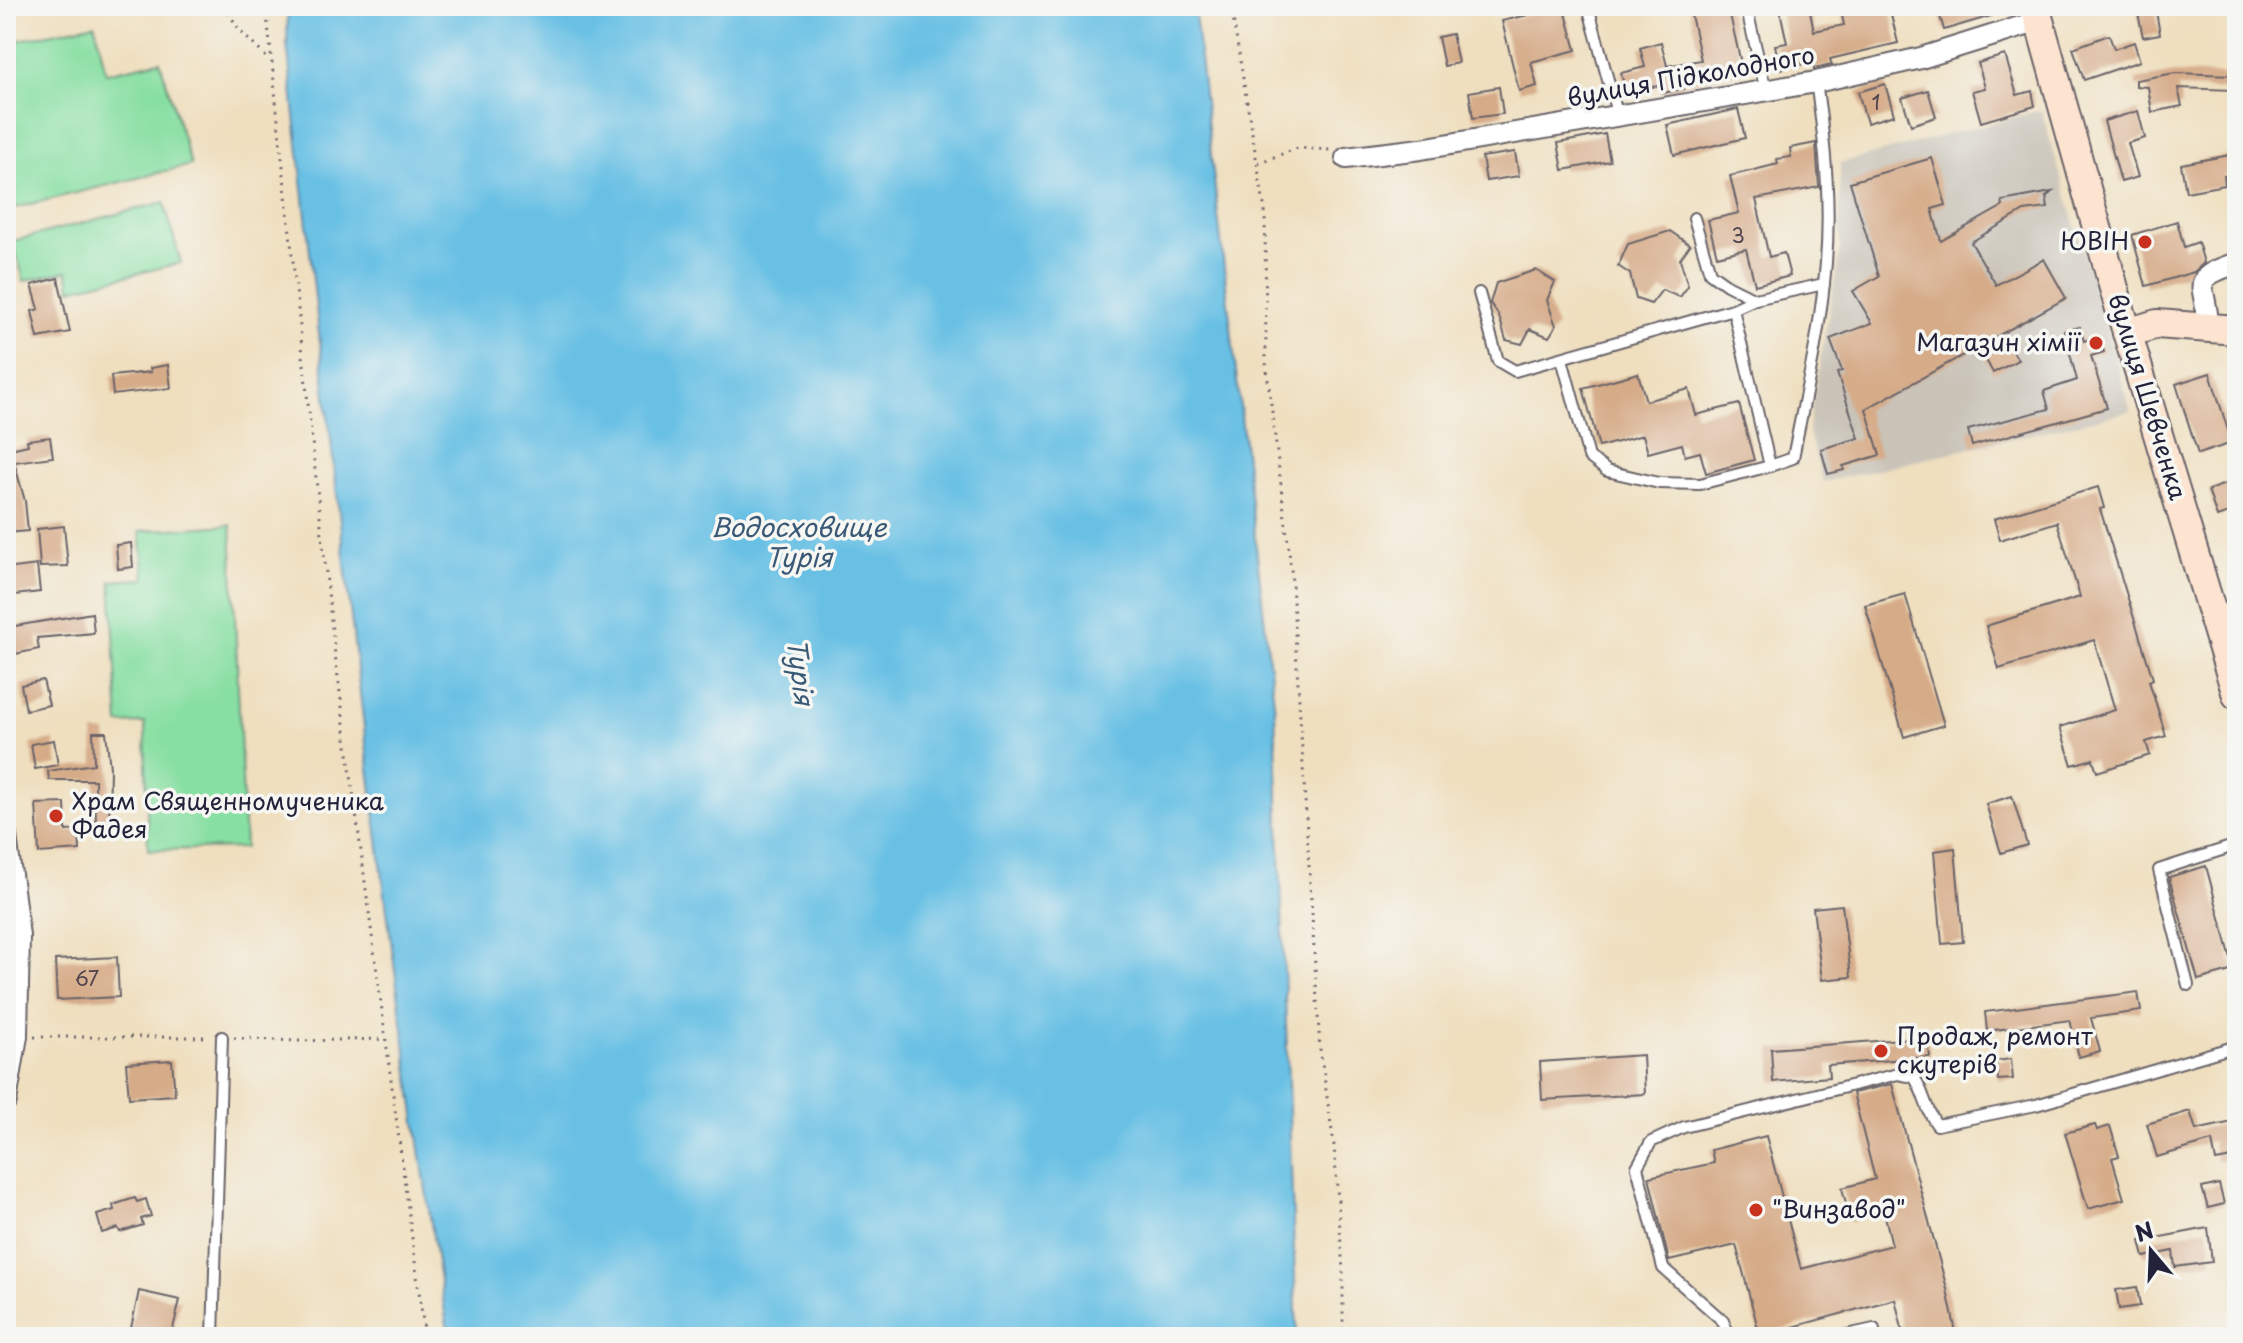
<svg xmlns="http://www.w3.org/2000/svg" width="2243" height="1343" font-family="'Playpen Sans',sans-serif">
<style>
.industrial{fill:#c9c3b8}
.green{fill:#88dfa3;stroke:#55806f;stroke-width:2}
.water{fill:#67c0e4;stroke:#447190;stroke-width:2}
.building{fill:#d6ab88}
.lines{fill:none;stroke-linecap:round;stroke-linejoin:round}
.lane-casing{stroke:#6a6469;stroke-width:14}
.street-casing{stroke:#6a6469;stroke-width:24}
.secondary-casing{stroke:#6a6469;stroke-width:32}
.path{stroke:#6a6469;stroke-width:3;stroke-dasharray:2 6;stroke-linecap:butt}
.lane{stroke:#fff;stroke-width:10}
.street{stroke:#fff;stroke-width:20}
.secondary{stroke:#fde4d1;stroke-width:28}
.poi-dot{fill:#c8321e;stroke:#f6f6f2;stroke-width:3}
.labels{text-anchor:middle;stroke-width:7;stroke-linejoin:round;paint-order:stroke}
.number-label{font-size:20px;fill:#4f444e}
.street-label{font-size:24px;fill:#22223b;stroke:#f6f6f2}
.poi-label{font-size:24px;fill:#22223b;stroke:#f6f6f2;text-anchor:start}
.water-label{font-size:26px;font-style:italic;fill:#3a5976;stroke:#f6f6f2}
</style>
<rect width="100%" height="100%" fill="#f6f6f2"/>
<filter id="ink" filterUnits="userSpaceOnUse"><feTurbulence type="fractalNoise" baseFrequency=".0125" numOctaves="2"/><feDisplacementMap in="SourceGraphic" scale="16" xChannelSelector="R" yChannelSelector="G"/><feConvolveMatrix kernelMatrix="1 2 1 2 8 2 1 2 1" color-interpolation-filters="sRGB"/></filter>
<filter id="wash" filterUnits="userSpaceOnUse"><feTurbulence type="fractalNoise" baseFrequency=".006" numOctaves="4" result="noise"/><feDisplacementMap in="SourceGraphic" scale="32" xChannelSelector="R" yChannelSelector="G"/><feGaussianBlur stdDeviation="1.8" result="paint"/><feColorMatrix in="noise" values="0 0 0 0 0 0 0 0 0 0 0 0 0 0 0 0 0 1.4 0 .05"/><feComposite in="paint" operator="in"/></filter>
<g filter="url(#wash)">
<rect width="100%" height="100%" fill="#efdfbf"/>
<path class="industrial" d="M2041,110L2131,411L1823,482L1808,429L1840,251V163Z"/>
<g class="green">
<path d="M95,24L106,73L160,61L191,165L6,210V156L11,154L6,137V43Z"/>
<path d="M164,202L181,263L71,289L67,271L24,281L13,241Z"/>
<path d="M231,525L245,848L148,850L145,723L119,724L111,581L145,579L140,531Z"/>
</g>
<path class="water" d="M288,6H1194L1275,712L1297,1337H449C379,908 335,476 287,44Z"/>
<g id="blocks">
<g class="building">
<path d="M1556,6H1564L1576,50L1531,62L1537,86L1519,91L1502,21L1541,12L1540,10Z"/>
<path d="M1689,6H1728L1743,72L1682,85L1683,89L1662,93L1660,85L1626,93L1621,73L1645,67L1640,48L1661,42L1667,66L1701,60Z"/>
<path d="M1779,6H1809L1814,31L1844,25L1840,6H1863L1864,11L1889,6L1898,43L1830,59L1832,65L1814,69L1813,62L1780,69L1775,45L1787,43Z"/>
<path d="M1937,6H2010L2011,10L1944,30Z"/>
<path d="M2155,6L2160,34L2143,37L2137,9Z"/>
<path d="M1452,34L1458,63L1444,66L1438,37Z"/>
<path d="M2109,35L2114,49L2134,42L2140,61L2084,80L2073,48Z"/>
<path d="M2005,55L2017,95L2032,91L2035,106L1981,122L1972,91L1985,88L1978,63Z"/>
<path d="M2175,73L2234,75V90L2178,88L2182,106L2152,112L2148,87L2136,86V80Z"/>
<path d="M1885,84L1894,115L1867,123L1858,92Z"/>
<path d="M1499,87L1503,114L1473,118L1469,92Z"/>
<path d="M1928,90L1936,117L1911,125L1902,98Z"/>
<path d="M1738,109L1745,138L1674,155L1667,125Z"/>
<path d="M2138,111L2145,138L2128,143L2138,177L2121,182L2104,121Z"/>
<path d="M1605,134L1610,161L1563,170L1558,143Z"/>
<path d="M1816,143L1819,187L1756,199L1769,257L1784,253L1790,276L1755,285L1746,249L1717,256L1708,220L1739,213L1730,176L1778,164L1777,159L1791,157L1790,148Z"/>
<path d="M1515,152L1519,176L1486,181L1482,157Z"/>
<path d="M2230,155L2234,175L2224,176L2225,185L2186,192L2181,164Z"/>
<path d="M1932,158L1946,205L1932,209L1941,241L2003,206L2002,201L2052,192L2046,197L2048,208L2024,211L1971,242L1996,285L2044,259L2066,298L1866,409L1880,455L1843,466L1844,470L1828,474L1821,449L1859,438L1837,373L1842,371L1830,339L1872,323L1853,291L1879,276L1850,182Z"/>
<path d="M2177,221L2184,247L2198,242L2204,263L2194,272L2146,286L2132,235Z"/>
<path d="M1670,231L1690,245L1680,259L1688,286L1680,297L1662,290L1651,304L1636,299L1630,274L1618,266L1628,244Z"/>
<path d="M1536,270L1555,282L1547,300L1556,326L1549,337L1530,329L1522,344L1506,340L1499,316L1490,303L1496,283Z"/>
<path d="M58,278L70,332L38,338L32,311L39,309L32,285Z"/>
<path d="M2080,327L2084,341L2099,336L2104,352L2091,356L2107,408L1972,446L1968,430L2049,409L2044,391L2077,380L2064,331Z"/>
<path d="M2010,346L2018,360L1993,373L1983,354Z"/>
<path d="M168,365L171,388L113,395L111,376L151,372L150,368Z"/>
<path d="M1638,373L1646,401L1689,389L1696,415L1739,404L1754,460L1706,473L1700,452L1685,456L1682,444L1648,453L1643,435L1599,447L1583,388Z"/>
<path d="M2210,373L2232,443L2198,454L2176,384Z"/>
<path d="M50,437L53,457L14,462L25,501L28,531L6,533V450L28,445L27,440Z"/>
<path d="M2237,480V510L2217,517L2208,490Z"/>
<path d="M2098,487L2104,508L2100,509L2153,679L2149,681L2166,736L2146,742L2150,755L2097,772L2093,759L2072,765L2060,727L2115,710L2094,640L1999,669L1986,626L2080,597L2057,522L2000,540L1994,519Z"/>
<path d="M64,526L68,566L40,567L37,529Z"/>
<path d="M131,543L133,567L118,569L116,545Z"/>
<path d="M37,565L40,592L6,596V569Z"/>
<path d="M1905,594L1944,725L1904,737L1865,605Z"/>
<path d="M92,613L94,633L37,638L39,649L15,654L9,627Z"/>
<path d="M43,680L49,705L26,710L21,685Z"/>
<path d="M93,732H106L110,768L109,824H96L95,780H49L48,771L94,764Z"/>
<path d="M54,740L58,765L35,769L31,744Z"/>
<path d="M2012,796L2027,845L2001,853L1986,804Z"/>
<path d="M65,803L66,831L79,830L80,850L39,853L36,804Z"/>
<path d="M1955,848L1963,942L1942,944L1934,851Z"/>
<path d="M2206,866L2234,970L2198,980L2169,877Z"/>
<path d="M1842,905L1851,977L1822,980L1813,908Z"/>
<path d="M117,957L119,997L57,1000L55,960Z"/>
<path d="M2138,992L2141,1011L2091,1018L2100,1051L2079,1057L2070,1020L1987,1031L1985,1012Z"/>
<path d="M1928,1037L1930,1057L1828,1065L1829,1077L1773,1082L1771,1049Z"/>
<path d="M1643,1055L1645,1094L1542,1100L1540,1062Z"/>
<path d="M2011,1059L2013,1079L1998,1080L1996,1061Z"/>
<path d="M172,1060L175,1095L129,1098L126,1063Z"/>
<path d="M1892,1084L1946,1285L1957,1337H1904L1895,1299L1760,1336L1736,1245L1669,1261L1649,1177L1714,1163L1711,1150L1766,1136L1801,1269L1892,1245L1884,1212L1851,1222L1842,1188L1875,1179L1853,1093Z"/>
<path d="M2190,1111L2196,1130L2237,1121V1157L2216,1161L2212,1141L2157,1157L2147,1124Z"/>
<path d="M2095,1125L2097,1130L2110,1126L2119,1156L2112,1158L2124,1199L2088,1209L2065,1133Z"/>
<path d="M2219,1184L2224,1204L2208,1208L2202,1188Z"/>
<path d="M135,1198L137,1202L146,1199L151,1216L141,1219L143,1225L120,1232L118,1228L102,1233L97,1215L114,1210L113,1205Z"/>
<path d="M2208,1228L2212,1262L2175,1267L2173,1251L2144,1257L2140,1241Z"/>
<path d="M2137,1287L2140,1306L2119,1309L2116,1290Z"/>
<path d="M139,1291L180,1300L171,1337L131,1328Z"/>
</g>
</g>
</g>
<g filter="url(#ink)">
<use href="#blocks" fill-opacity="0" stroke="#6a6469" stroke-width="2"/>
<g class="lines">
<g class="lane-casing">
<g id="lane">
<path d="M1588,6L1618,117"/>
<path d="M1746,6L1766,91"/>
<path d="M1694,218L1710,273L1727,285L1755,299"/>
<path d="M1479,293L1498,361L1515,371L1733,309L1755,299L1824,284"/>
<path d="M1733,309L1770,466L1793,458C1804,400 1818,342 1824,283C1832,215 1826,149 1816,82"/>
<path d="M1562,359L1589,457L1607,471L1659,483L1700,484L1770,466"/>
<path d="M2188,985L2159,870L2237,845"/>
<path d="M213,1337L222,1037"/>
<path d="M1730,1337L1723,1321L1663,1268L1637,1167L1651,1142L1684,1127L1898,1074L1914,1077C1925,1093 1925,1110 1937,1125L2036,1105L2237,1046"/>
<path d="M1838,1337L1874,1329"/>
</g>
</g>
<g class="street-casing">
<g id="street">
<path d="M1346,158L1421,149L1816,82L1921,58L2039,21"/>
<path d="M2208,326C2207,284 2185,280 2237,263"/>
<path d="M6,836L19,936L17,1036L6,1101"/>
</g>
</g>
<g class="secondary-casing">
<g id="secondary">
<path d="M2035,6L2117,299L2237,695"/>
<path d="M2127,333L2157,324L2237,330"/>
</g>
</g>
<g class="path">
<path d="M224,6L241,32L270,61"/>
<path d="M266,6L333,639L425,1337"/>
<path d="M1231,6L1265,211L1266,363L1291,567L1320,1049L1334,1145L1343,1271V1337"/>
<path d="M1258,163L1298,148L1331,150"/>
<path d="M34,1037H207"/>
<path d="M234,1038L296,1041L386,1039"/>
</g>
<use href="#lane" class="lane"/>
<use href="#street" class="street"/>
<use href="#secondary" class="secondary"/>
</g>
</g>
<g class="poi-dot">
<circle cx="2145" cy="242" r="8"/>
<circle cx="2096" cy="343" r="8"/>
<circle cx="56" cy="816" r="8"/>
<circle cx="1881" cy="1051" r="8"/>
<circle cx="1756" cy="1210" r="8"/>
</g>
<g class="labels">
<g class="number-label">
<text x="1876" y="110">1</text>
<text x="1738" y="243">3</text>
<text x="87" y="986">67</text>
</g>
<g class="street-label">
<text transform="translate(1691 77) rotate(-10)" y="8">вулиця Підколодного</text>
<text transform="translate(2147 397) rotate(73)" y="8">вулиця Шевченка</text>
</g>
<g class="poi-label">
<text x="2129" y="250" text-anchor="end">ЮВІН</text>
<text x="2080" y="351" text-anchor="end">Магазин хімії</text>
<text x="72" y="810">Храм Священномученика<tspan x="72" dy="28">Фадея</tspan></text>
<text x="1897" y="1045">Продаж, ремонт<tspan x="1897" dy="28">скутерів</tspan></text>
<text x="1772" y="1218">"Винзавод"</text>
</g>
<g class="water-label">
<text x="799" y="537">Водосховище<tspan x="799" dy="30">Турія</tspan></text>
<text transform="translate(800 672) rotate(83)" y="9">Турія</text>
</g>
</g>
<rect width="2243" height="1343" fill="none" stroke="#f6f6f2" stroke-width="32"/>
<g transform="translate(2151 1251) rotate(341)" stroke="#f6f6f2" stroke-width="6" paint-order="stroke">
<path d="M0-6L14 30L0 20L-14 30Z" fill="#22223b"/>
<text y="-12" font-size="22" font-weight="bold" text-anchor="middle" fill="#22223b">N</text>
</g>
</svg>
